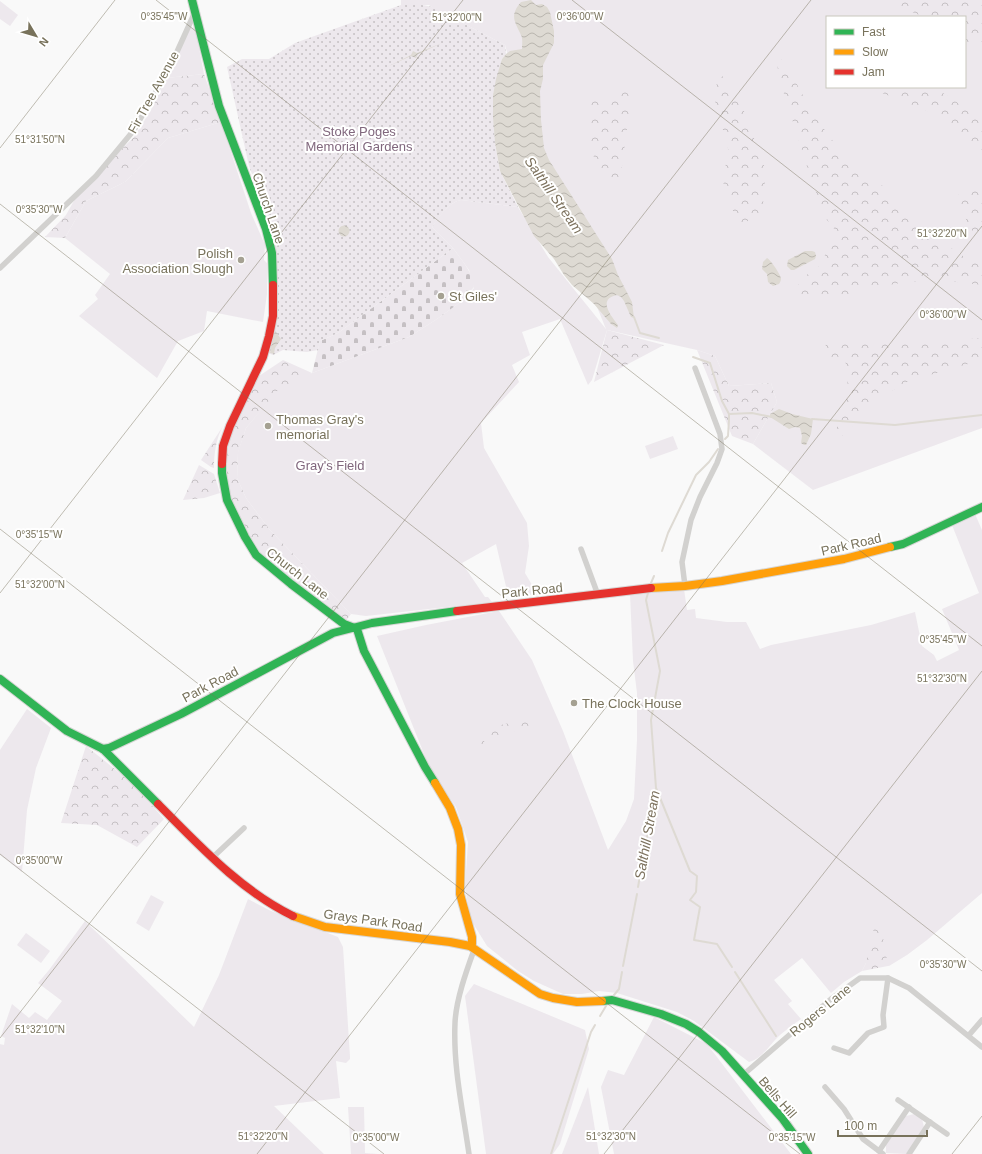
<svg xmlns="http://www.w3.org/2000/svg" width="982" height="1154" font-family="Helvetica,sans-serif">
<style>
.green{fill:#ede8ed;fill-rule:evenodd}
.forest{fill:url(#forest-crowns)}
.cemetery{fill:url(#cemetery-stones)}
.garden{fill:url(#garden-dots)}
.water{fill:url(#water-waves)}
.lines{fill:none;stroke-linecap:round;stroke-linejoin:round}
.stream{stroke:#dedad3;stroke-width:2}
.fast-casing{stroke:#d6d5d4;stroke-width:10}
.slow-casing{stroke:#d6d5d4;stroke-width:10}
.jam-casing{stroke:#d6d5d4;stroke-width:10}
.street{stroke:#d2d1cf;stroke-width:5.5}
.fast{stroke:#30b455;stroke-width:8}
.slow{stroke:#ff9f0a;stroke-width:8}
.jam{stroke:#e5322d;stroke-width:8}
.ticks{fill:none;stroke:#78725b;stroke-width:1;stroke-opacity:0.45}
.poi-dot{fill:#a5a192;stroke:#fff;stroke-width:1.5}
.labels{text-anchor:middle;stroke-width:4;stroke-linejoin:round;paint-order:stroke}
.street-label{font-size:13px;fill:#78725b;stroke:#fff}
.park-label{font-size:13px;fill:#81677d;stroke:#fff}
.poi-label{font-size:13px;fill:#78725b;stroke:#fff;text-anchor:start}
.water-label{font-size:14px;font-style:italic;fill:#7d725e;stroke:#fff}
.ticks-label{font-size:10px;text-anchor:middle;fill:#78725b;stroke:#fff;stroke-width:4;stroke-linejoin:round;paint-order:stroke}
</style>
<defs>
<pattern id="forest-crowns" width="20" height="18" patternUnits="userSpaceOnUse"><rect width="20" height="18" fill="#ede8ed"/><path d="M2 6a3 3 0 1 1 6 0M12 15a3 3 0 1 1 6 0" fill="none" stroke="#c5c0c3"/></pattern>
<pattern id="cemetery-stones" width="16" height="16" patternUnits="userSpaceOnUse"><rect width="16" height="16" fill="#ede8ed"/><path d="M2 7V4a2 2 0 0 1 4 0v3zM10 15v-3a2 2 0 0 1 4 0v3z" fill="#c5c0c3"/></pattern>
<pattern id="garden-dots" width="8" height="8" patternUnits="userSpaceOnUse"><rect width="8" height="8" fill="#ede8ed"/><path d="M2 2h.1M6 6h.1" fill="none" stroke="#c5c0c3" stroke-width="1.8" stroke-linecap="round"/></pattern>
<pattern id="water-waves" width="16" height="10" patternUnits="userSpaceOnUse"><rect width="16" height="10" fill="#dedad3"/><path d="M0 5q4-4 8 0t8 0" fill="none" stroke="#b9b5ae"/></pattern>
</defs>
<rect width="100%" height="100%" fill="#f9f9f9"/>
<g class="green">
<path d="M401,0H982V428L813,490L753,444L777,402L771,383L729,386L715,356L697,350L607,330L592,380L588,385L560,319L522,332L530,355L512,365L519,382L481,423L484,448L527,523L529,546L525,573L538,595H508L496,544L462,563L485,597H488L492,602L366,616L351,614L270,530L246,498L237,478L238,452L246,428L279,388L312,373L409,337L437,319L462,301L474,288L469,270L453,248L432,227C440,216 447,203 461,200L518,207L548,257L606,329L537,160L505,45L455,19L448,20L429,5H401ZM827,17H965V87H827Z"/>
<path d="M0,1L18,15L10,26L0,19Z"/>
<path d="M195,27L204,74L166,78L189,28Z"/>
<path d="M221,122L251,213L265,245L264,260L267,263V294L263,322L207,311L204,331L178,341L157,378L79,316L98,299L95,295L110,274L65,238L86,201L125,182L168,138Z"/>
<path d="M673,436L678,449L650,459L645,446Z"/>
<path d="M975,514L982,530V893L927,940L907,955L889,966L866,963L862,971L844,982L831,993L802,958L774,980L792,1001L788,1004L801,1019C794,1024 787,1029 780,1035C770,1044 763,1058 749,1062L694,1021L677,1012L617,993L599,991L582,994H563L534,981L518,971L487,946L471,920L465,888L468,842L456,807L430,769L377,636L426,625L499,611L532,660L563,731L608,850L626,821L634,799L637,740V693L633,661L630,594L684,589L687,610L695,609L696,618L727,622H746L760,649L771,645L871,625L915,612L922,646L934,655L937,661L959,650L942,609L979,593L952,525Z"/>
<path d="M27,709L51,728L36,768L27,810L22,872L0,855V750Z"/>
<path d="M151,895L164,902L149,931L136,923Z"/>
<path d="M248,899L271,911L338,937L343,947L350,1057V1059L346,1063L336,1061L340,1098L274,1106L324,1154H0V1044L4,1045L5,1038L1,1036L12,1004L29,1018L35,1012L47,1020L62,1001L38,983L49,970L85,921L194,1027L219,975Z"/>
<path d="M26,933L50,951L41,963L17,945Z"/>
<path d="M474,984L585,1030L589,1049L560,1144L553,1154H486L465,996Z"/>
<path d="M654,1017L707,1044L791,1154H614L601,1087L608,1070L624,1075Z"/>
<path d="M588,1087L599,1154H562Z"/>
<path d="M348,1107H364L365,1153L378,1154H351Z"/>
<path d="M914,1114L922,1119L924,1127L906,1154L886,1153V1145L906,1116Z"/>
</g>
<g class="forest">
<path d="M888,0H982V49L975,43H965V17H924L893,4Z"/>
<path d="M777,53L793,77L813,114L850,164L881,184L902,210L923,229L966,258L982,262V285L948,281L906,282L867,289L828,300L821,299L812,295L802,299L795,297L798,285L805,276L816,269L823,262L827,248L838,241L836,231L827,220L812,182L778,75Z"/>
<path d="M718,70L741,103L766,171L762,215L738,225L722,179L729,152L715,101Z"/>
<path d="M204,74L221,122L168,138L125,182L86,201L65,238L45,237L66,215L80,190L134,137L151,110L166,78Z"/>
<path d="M879,87H929L943,93L982,119V152L955,126L930,112L882,93Z"/>
<path d="M626,90L632,91L619,189L602,173L591,151L590,95L606,102Z"/>
<path d="M973,186L982,197V238L969,228L958,195Z"/>
<path d="M607,330L664,345L594,382Z"/>
<path d="M982,338V360L909,381L886,394L842,436L834,433L846,411L848,371L845,361L836,356L824,359L826,343L874,340H956Z"/>
<path d="M697,350L715,356L729,386L771,383L777,402L753,444L732,436Z"/>
<path d="M283,360L312,373L304,378L279,389L246,428L238,453L237,478L246,498L270,530L351,614L345,622L261,554L246,533L231,501L224,468L230,430L259,376Z"/>
<path d="M223,426C216,438 214,454 214,468L211,467L201,460Z"/>
<path d="M199,465L214,474L220,493L204,498L183,500Z"/>
<path d="M520,720H531L533,724L496,738L490,736L491,731L501,725Z"/>
<path d="M482,737L485,743L470,750L465,748L474,740Z"/>
<path d="M86,746L131,782L164,819L137,847L97,825L61,823Z"/>
<path d="M881,926L888,966L862,971L866,963L874,928Z"/>
</g>
<path class="cemetery" d="M453,248C462,261 473,272 474,287L462,301L437,319L409,337L312,373L320,341L338,333Z"/>
<path class="garden" d="M401,5C418,5 429,3 444,13L443,17L448,20L455,19L505,45L506,54L502,59L493,95L495,143L500,171L518,207L461,200C447,203 441,216 432,227L453,248L338,333L320,341L318,350L307,352L283,350L273,355L268,353L276,260L274,233L249,166L227,67L242,59H269L295,43Z"/>
<g class="water">
<path d="M531,0L536,5L542,4L547,7L550,12L554,31V43L543,65V79L540,91L541,120L544,148L549,160L612,259L618,275L632,302L634,318L631,317L624,301L621,297L617,295C597,299 611,316 618,325L617,328L611,324L594,304L572,285L564,275L554,259L534,236L500,171L495,143L493,117V95L496,79L502,59L506,54L510,51L522,49C522,44 523,39 521,35C515,22 509,16 521,2Z"/>
<path d="M403,26L413,51L417,53L442,43L418,54L416,58L425,80L416,58L411,56L387,67L411,55L413,51Z"/>
<circle cx="344" cy="231" r="5.5"/>
<path d="M805,251H812L815,252L816,256L815,259L794,270H791L787,266L788,260Z"/>
<path d="M767,258C771,260 780,274 781,278C781,281 780,282 779,284L773,286L768,282L767,274L762,269L763,262Z"/>
<path d="M274,329L281,339L275,348L274,354L270,353Z"/>
<path d="M779,409L792,414L813,419L811,434L806,445H804L801,443L802,436L800,428L795,427L789,429L770,417V414Z"/>
</g>
<g class="lines">
<g class="stream">
<path d="M634,317L640,333L659,338"/>
<path d="M693,357L710,363L722,401L729,414V420L728,436L725,439"/>
<path d="M729,414L752,413L772,417"/>
<path d="M812,419L895,425L982,415"/>
<path d="M662,551L668,533L696,475L709,462L718,449"/>
<path d="M651,583L654,576"/>
<path d="M656,788L690,871L697,876L696,892L690,900L700,907L694,940L717,944L732,967"/>
<path d="M638,887L656,788L651,720L660,671L646,600L648,593"/>
<path d="M623,966L637,894"/>
<path d="M735,972L776,1036"/>
<path d="M614,995L619,989L622,972"/>
<path d="M600,1016L606,1006"/>
<path d="M551,1154L591,1032L595,1025"/>
</g>
<g class="fast-casing">
<g id="fast">
<path d="M192,0L219,106L266,229L272,253L273,285"/>
<path d="M222,464V473L227,500L245,537L256,555L291,584L344,624L357,629L364,651L425,767L435,783"/>
<path d="M890,547L903,544L982,507"/>
<path d="M0,679L67,731L103,749L158,804"/>
<path d="M103,749L109,748L181,714L333,633L372,623L457,611"/>
<path d="M602,1001L612,1000L661,1014L686,1024L699,1032L722,1051L782,1118L808,1154"/>
</g>
</g>
<g class="slow-casing">
<g id="slow">
<path d="M651,588L685,586L722,581L844,559L890,547"/>
<path d="M435,783L450,808L458,829L461,845L460,894L472,937V944L470,946"/>
<path d="M293,916L325,927L450,942L470,946L540,994L553,998L577,1002L602,1001"/>
</g>
</g>
<g class="jam-casing">
<g id="jam">
<path d="M222,464L223,446L230,426L263,357L269,336L273,316V285"/>
<path d="M457,611L651,588"/>
<path d="M158,804C200,846 240,890 293,916"/>
</g>
</g>
<g class="street">
<path d="M0,268L96,176L134,130L171,65L195,12"/>
<path d="M581,549L598,595"/>
<path d="M685,586L682,562L691,520L700,497L717,463L722,449L720,434L695,368"/>
<path d="M212,858L244,828"/>
<path d="M969,1035L982,1020"/>
<path d="M834,1048L849,1053L868,1033L884,1027L883,1015L888,978"/>
<path d="M743,1075L831,999L860,978H888L909,988L982,1047"/>
<path d="M825,1087L844,1109L863,1139L883,1154"/>
<path d="M898,1100L947,1134"/>
<path d="M879,1151L909,1107"/>
<path d="M469,1154C463,1111 453,1067 455,1023C456,1000 466,972 474,950"/>
<path d="M909,1154L930,1122"/>
</g>
<use href="#fast" class="fast"/>
<use href="#slow" class="slow"/>
<use href="#jam" class="jam"/>
</g>
<path class="ticks" d="M156,0L982,646M572,0L982,320M0,148L115,0M0,204L982,971M0,529L800,1154M0,593L463,0M0,854L384,1154M0,1038L811,0M257,1154L982,226M604,1154L982,671M952,1154L982,1116"/>
<g class="poi-dot">
<circle cx="241" cy="260" r="4"/>
<circle cx="441" cy="296" r="4"/>
<circle cx="268" cy="426" r="4"/>
<circle cx="574" cy="703" r="4"/>
</g>
<g class="labels">
<g class="street-label">
<text transform="translate(153 92) rotate(-61)" y="5">Fir Tree Avenue</text>
<text transform="translate(269 208) rotate(71)" y="5">Church Lane</text>
<text transform="translate(851 544) rotate(-13)" y="5">Park Road</text>
<text transform="translate(298 573) rotate(38)" y="5">Church Lane</text>
<text transform="translate(532 590) rotate(-6)" y="5">Park Road</text>
<text transform="translate(210 684) rotate(-28)" y="5">Park Road</text>
<text transform="translate(373 920) rotate(8)" y="5">Grays Park Road</text>
<text transform="translate(820 1010) rotate(-39)" y="5">Rogers Lane</text>
<text transform="translate(778 1097) rotate(49)" y="5">Bells Hill</text>
</g>
<g class="park-label">
<text x="359" y="136">Stoke Poges<tspan x="359" dy="15">Memorial Gardens</tspan></text>
<text x="330" y="470">Gray's Field</text>
</g>
<g class="poi-label">
<text x="233" y="258" text-anchor="end">Polish<tspan x="233" dy="15">Association Slough</tspan></text>
<text x="449" y="301">St Giles'</text>
<text x="276" y="424">Thomas Gray's<tspan x="276" dy="15">memorial</tspan></text>
<text x="582" y="708">The Clock House</text>
</g>
<g class="water-label">
<text transform="translate(554 195) rotate(55)" y="5">Salthill Stream</text>
<text transform="translate(647 835) rotate(-80)" y="5">Salthill Stream</text>
</g>
</g>
<g class="ticks-label">
<text x="164" y="20">0°35'45"W</text>
<text x="580" y="20">0°36'00"W</text>
<text x="457" y="21">51°32'00"N</text>
<text x="40" y="143">51°31'50"N</text>
<text x="39" y="213">0°35'30"W</text>
<text x="942" y="237">51°32'20"N</text>
<text x="943" y="318">0°36'00"W</text>
<text x="39" y="538">0°35'15"W</text>
<text x="40" y="588">51°32'00"N</text>
<text x="943" y="643">0°35'45"W</text>
<text x="942" y="682">51°32'30"N</text>
<text x="39" y="864">0°35'00"W</text>
<text x="943" y="968">0°35'30"W</text>
<text x="40" y="1033">51°32'10"N</text>
<text x="263" y="1140">51°32'20"N</text>
<text x="611" y="1140">51°32'30"N</text>
<text x="376" y="1141">0°35'00"W</text>
<text x="792" y="1141">0°35'15"W</text>
</g>
<rect x="826" y="16" width="140" height="72" fill="#ffffff" stroke="#c9c7bd"/>
<rect x="834" y="29" width="20" height="6" fill="#30b455" stroke="#c9c7bd"/>
<text x="862" y="36" font-size="12" fill="#78725b">Fast</text>
<rect x="834" y="49" width="20" height="6" fill="#ff9f0a" stroke="#c9c7bd"/>
<text x="862" y="56" font-size="12" fill="#78725b">Slow</text>
<rect x="834" y="69" width="20" height="6" fill="#e5322d" stroke="#c9c7bd"/>
<text x="862" y="76" font-size="12" fill="#78725b">Jam</text>
<g transform="translate(36 36) rotate(128)" stroke="#ffffff" stroke-width="3" paint-order="stroke">
<path d="M0-3L7 15L0 10L-7 15Z" fill="#78725b"/>
<text y="-6" font-size="11" font-weight="bold" text-anchor="middle" fill="#78725b">N</text>
</g>
<path d="M838 1130v6h89v-6" fill="none" stroke="#78725b" stroke-width="2"/>
<text x="844" y="1130" font-size="12" fill="#78725b" stroke="#ffffff" stroke-width="3" paint-order="stroke">100 m</text>
</svg>
